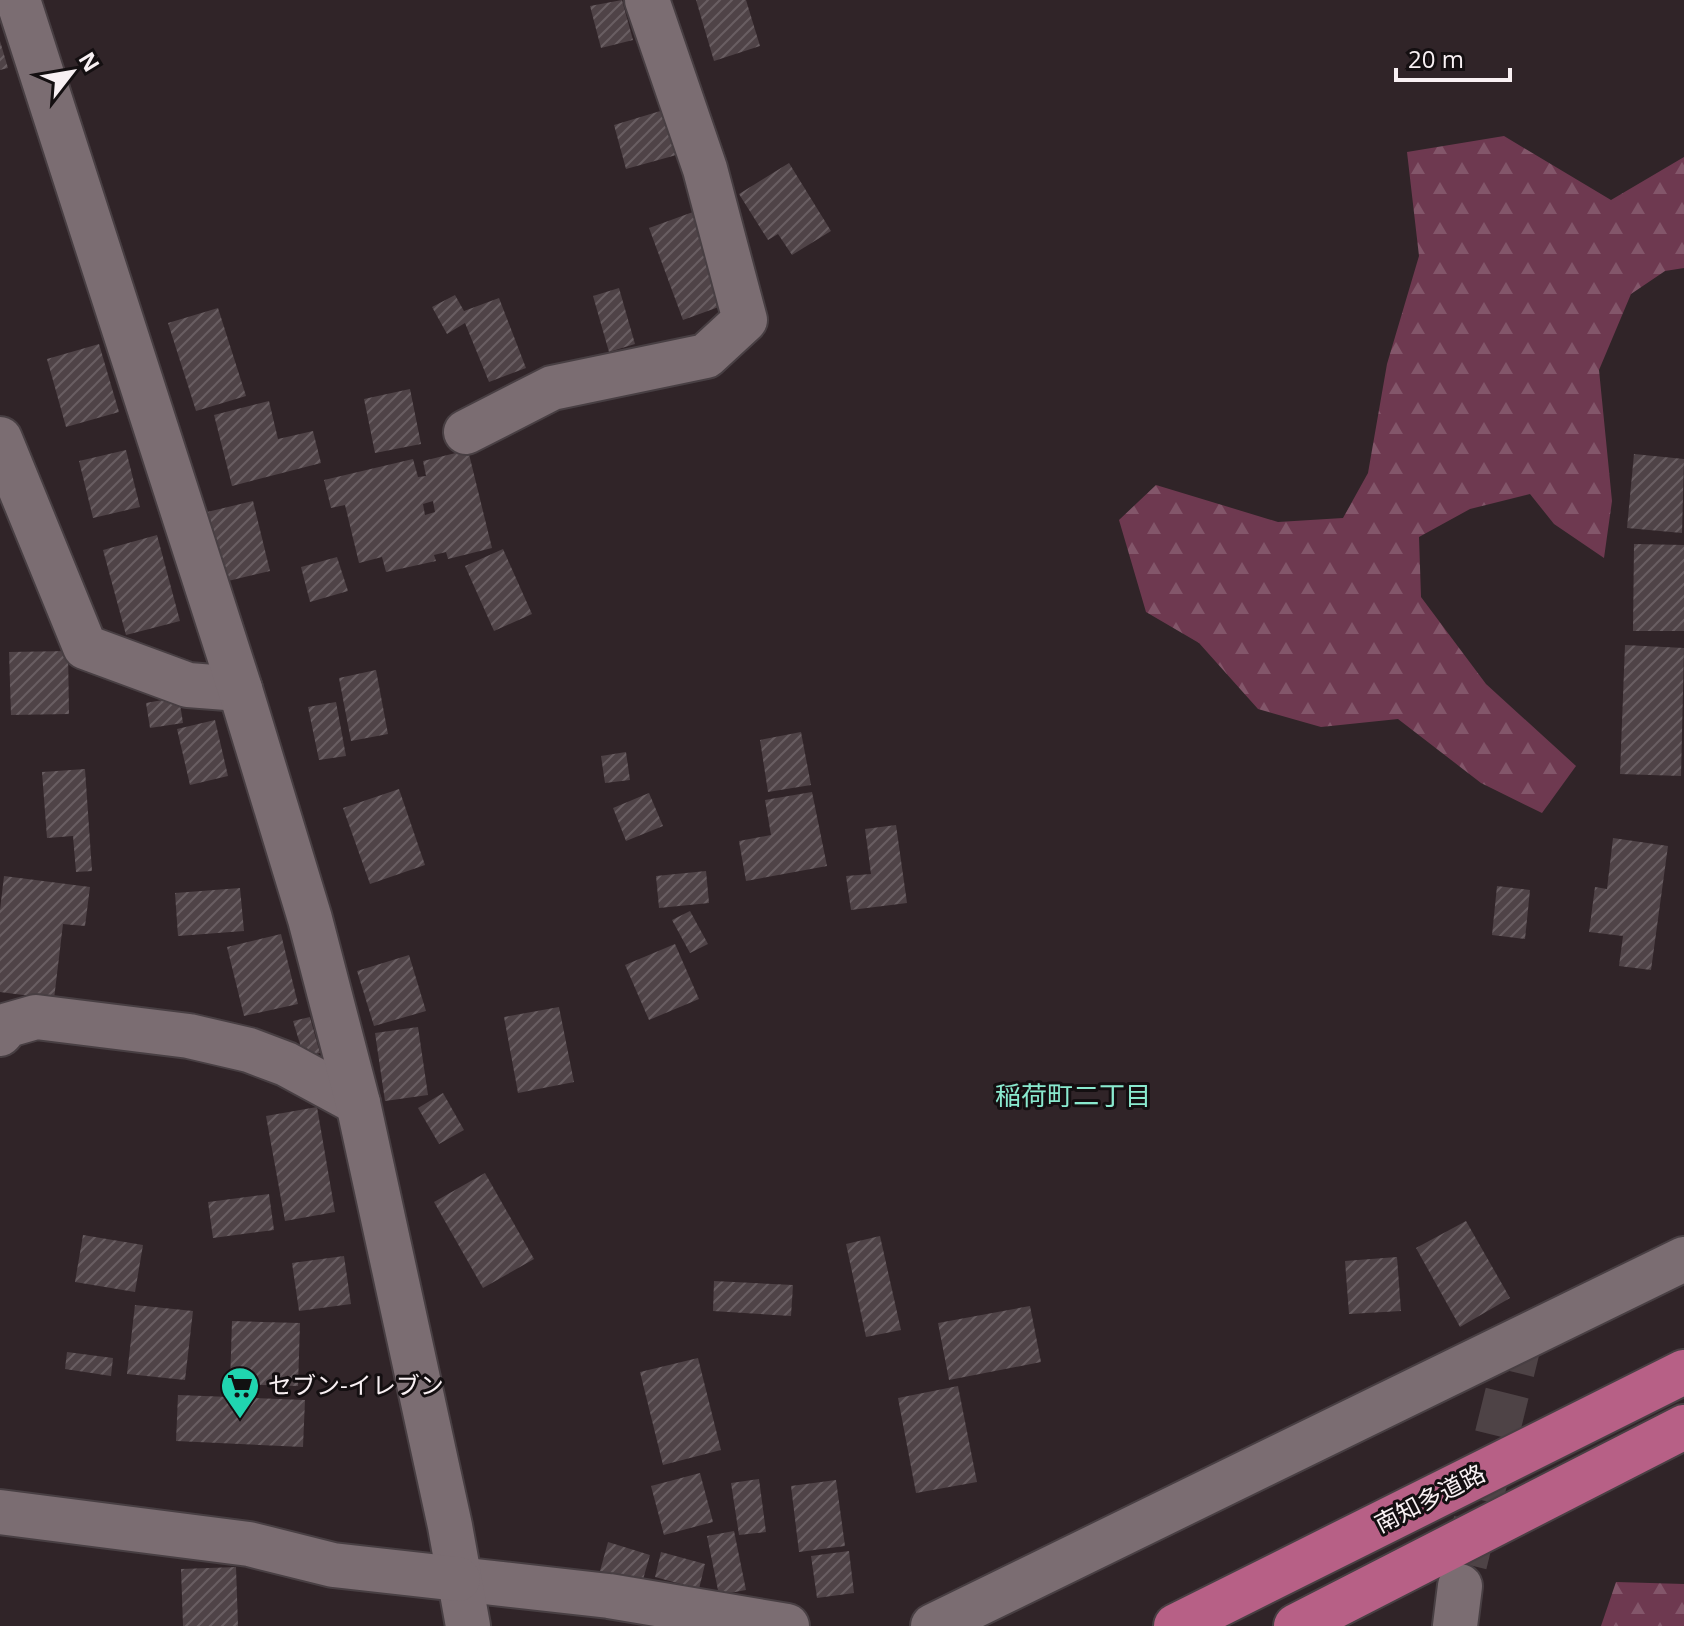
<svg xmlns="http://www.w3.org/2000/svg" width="1684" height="1626" font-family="'Open Sans','Noto Sans JP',sans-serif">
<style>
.forest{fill:url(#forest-firs)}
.building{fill:url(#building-hatch);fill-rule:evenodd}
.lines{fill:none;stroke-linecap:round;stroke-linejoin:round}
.minor-tunnel{stroke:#4e4346;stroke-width:44;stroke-dasharray:44 22;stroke-linecap:butt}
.minor-casing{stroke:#483f43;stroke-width:48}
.tertiary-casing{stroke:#483f43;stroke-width:48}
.motorway-casing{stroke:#483f43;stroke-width:48}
.minor{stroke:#7b6d72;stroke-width:44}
.tertiary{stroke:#7b6d72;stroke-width:44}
.motorway{stroke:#b76086;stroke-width:44}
.labels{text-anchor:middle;stroke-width:6;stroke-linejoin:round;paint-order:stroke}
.poi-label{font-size:24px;fill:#f8f0f3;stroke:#140f11;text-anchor:start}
.street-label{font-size:24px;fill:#f8f0f3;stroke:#140f11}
.neighbourhood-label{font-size:26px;fill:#8aeacf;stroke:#140f11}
</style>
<defs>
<pattern id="forest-firs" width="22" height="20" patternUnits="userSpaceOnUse" patternTransform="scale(2)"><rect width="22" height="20" fill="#6e3950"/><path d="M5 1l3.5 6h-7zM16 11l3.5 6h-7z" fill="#83566a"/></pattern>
<pattern id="building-hatch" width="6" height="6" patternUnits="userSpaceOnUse" patternTransform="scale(2)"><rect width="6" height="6" fill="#4f4347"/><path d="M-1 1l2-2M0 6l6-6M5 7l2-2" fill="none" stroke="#695e62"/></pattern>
</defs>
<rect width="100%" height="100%" fill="#302428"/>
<g class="forest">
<path d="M1504,136L1611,200L1684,157V268L1665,271L1631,294L1599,370L1612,501L1604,558L1554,524L1530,494L1470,509L1419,537L1421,597L1486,684L1576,766L1542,813L1481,783L1398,719L1321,727L1258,709L1199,643L1146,612L1119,520L1156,485L1278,522L1343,518L1368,473L1387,364L1419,256L1407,152Z"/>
<path d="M1616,1582L1684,1584V1626H1601Z"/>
</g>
<g class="building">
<path d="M622,0L633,40L601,48L590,6Z"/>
<path d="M696,0H746L760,46L714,61Z"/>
<path d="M0,41L8,68L0,70Z"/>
<path d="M667,109L680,154L626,169L614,125Z"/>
<path d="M789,163L831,231L792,255L778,234L768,240L739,194Z"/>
<path d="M693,212L727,304L683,320L649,228Z"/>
<path d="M619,288L635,344L609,352L593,296Z"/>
<path d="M455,295L464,311L499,298L526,368L489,382L465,323L447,334L432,307Z"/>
<path d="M218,308L246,396L196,411L168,323Z"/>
<path d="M99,344L119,412L66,427L47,359Z"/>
<path d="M410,389L421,444L375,453L364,399Z"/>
<path d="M269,401L278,439L313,431L321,463L232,486L214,415Z"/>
<path d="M126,450L140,507L93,518L79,461Z"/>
<path d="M468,450L492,548L448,559L446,552L434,555L436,561L386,572L382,557L359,563L345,505L331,508L324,480L413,459L418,477L426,476L423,461ZM433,501L435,512L425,515L423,504Z"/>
<path d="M1634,454L1684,459L1682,533L1627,528Z"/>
<path d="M253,501L270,571L224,582L207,512Z"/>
<path d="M157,535L180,621L126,635L103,550Z"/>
<path d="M1634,544L1684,545V631H1633Z"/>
<path d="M503,549L532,614L494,631L465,566Z"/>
<path d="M337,557L348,591L310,602L301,567Z"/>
<path d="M1625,645L1684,648L1681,776L1620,774Z"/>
<path d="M68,651L69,714L11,715L9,652Z"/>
<path d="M376,670L388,734L351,741L339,678Z"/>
<path d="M179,697L183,723L150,728L146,703Z"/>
<path d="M336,702L346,756L319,760L308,707Z"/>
<path d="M215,720L228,776L190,785L177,729Z"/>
<path d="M801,732L811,785L768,792L760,740Z"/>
<path d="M626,752L630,780L605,783L601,756Z"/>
<path d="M85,769L92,871L76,872L73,836L47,838L42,772Z"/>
<path d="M399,789L425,865L370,884L343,808Z"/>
<path d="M812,792L827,866L746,881L739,841L771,835L765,800Z"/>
<path d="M649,793L663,826L626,841L613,808Z"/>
<path d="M896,825L907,903L851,910L846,876L871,874L865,829Z"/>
<path d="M1613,838L1668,846L1651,970L1619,966L1623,936L1589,932L1595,887L1607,889Z"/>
<path d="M706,871L709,903L659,908L656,876Z"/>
<path d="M4,876L90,887L85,926L63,924L54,999L0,992V910Z"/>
<path d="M1497,886L1530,890L1525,939L1492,935Z"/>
<path d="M240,888L244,931L178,936L175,893Z"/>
<path d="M690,911L708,944L690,953L672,920Z"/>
<path d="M281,934L298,1004L244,1016L227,947Z"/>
<path d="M675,944L699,999L649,1020L625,965Z"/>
<path d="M409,955L426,1011L374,1026L357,971Z"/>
<path d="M559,1007L574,1082L518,1093L504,1017Z"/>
<path d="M310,1017L320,1053L304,1057L293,1021Z"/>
<path d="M418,1027L428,1095L385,1101L375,1033Z"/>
<path d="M443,1093L464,1130L439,1144L418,1108Z"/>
<path d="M317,1107L335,1212L285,1221L266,1116Z"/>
<path d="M485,1173L534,1259L483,1288L434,1202Z"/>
<path d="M269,1194L274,1230L213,1238L208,1202Z"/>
<path d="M1466,1221L1510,1298L1460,1327L1416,1248Z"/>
<path d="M83,1235L143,1245L135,1292L75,1282Z"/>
<path d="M880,1236L901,1330L866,1337L846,1244Z"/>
<path d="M344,1256L351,1304L299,1311L292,1263Z"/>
<path d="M1397,1257L1401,1311L1349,1314L1345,1261Z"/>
<path d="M714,1281L793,1285L791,1316L713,1311Z"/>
<path d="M135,1305L193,1311L185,1380L127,1374Z"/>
<path d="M1030,1306L1041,1362L949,1380L938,1323Z"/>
<path d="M232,1321L300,1323L298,1386L230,1384Z"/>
<path d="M67,1352L113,1358L111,1376L65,1369Z"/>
<path d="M698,1358L721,1450L663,1465L640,1372Z"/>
<path d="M958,1386L977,1482L916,1493L898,1398Z"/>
<path d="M178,1395L305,1400L303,1447L176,1441Z"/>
<path d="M700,1473L713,1522L664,1535L651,1486Z"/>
<path d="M759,1479L766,1532L739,1535L731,1483Z"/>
<path d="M836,1480L845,1546L799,1552L791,1486Z"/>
<path d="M734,1531L746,1590L719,1595L707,1536Z"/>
<path d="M608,1542L650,1555L642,1583L600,1571Z"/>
<path d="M849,1551L854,1593L817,1598L811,1556Z"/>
<path d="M661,1552L705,1564L699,1589L655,1577Z"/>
<path d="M236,1567L238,1626H183L181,1569Z"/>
</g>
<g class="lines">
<path class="minor-tunnel" d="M1465,1564L1520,1341"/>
<g class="minor-casing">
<g id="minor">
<path d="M466,432L552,388L706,356L745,320L705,169L647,0"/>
<path d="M0,439L85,647L188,685L240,689"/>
<path d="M0,1034L8,1025L36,1017L189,1036L249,1050L286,1064L358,1103"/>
<path d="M458,1579L609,1596L787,1626"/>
<path d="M933,1626L1684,1259"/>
<path d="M1455,1626L1460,1586"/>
</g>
</g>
<g class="tertiary-casing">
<g id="tertiary">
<path d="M18,0L240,689L310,919L358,1103L450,1526L468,1626"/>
<path d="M0,1512L249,1544L333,1565L458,1579"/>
</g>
</g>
<g class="motorway-casing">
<g id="motorway">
<path d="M1176,1626L1684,1372"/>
<path d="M1296,1626L1684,1427"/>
</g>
</g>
<use href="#minor" class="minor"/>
<use href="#tertiary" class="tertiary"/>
<use href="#motorway" class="motorway"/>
</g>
<defs>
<g id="supermarket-pin" transform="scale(2)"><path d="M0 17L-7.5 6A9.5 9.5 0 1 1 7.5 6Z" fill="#20d5b0" stroke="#140f11"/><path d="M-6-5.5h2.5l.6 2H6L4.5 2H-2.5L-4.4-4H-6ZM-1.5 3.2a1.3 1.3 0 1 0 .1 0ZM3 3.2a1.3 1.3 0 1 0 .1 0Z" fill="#111"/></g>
</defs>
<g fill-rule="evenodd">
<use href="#supermarket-pin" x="240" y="1386"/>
</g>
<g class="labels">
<g class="poi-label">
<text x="268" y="1394">セブン-イレブン</text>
</g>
<g class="street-label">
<text transform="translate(1430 1499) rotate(-27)" y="8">南知多道路</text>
</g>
<g class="neighbourhood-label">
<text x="1073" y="1105">稲荷町二丁目</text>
</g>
</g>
<g transform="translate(72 72) rotate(59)" stroke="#140f11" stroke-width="6" paint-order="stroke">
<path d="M0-6L14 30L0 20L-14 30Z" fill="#f8f0f3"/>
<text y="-12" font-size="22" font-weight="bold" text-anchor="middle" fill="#f8f0f3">N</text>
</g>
<path d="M1396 68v12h114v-12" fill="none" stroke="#f8f0f3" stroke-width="4"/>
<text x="1408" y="68" font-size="24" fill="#f8f0f3" stroke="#140f11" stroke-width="6" paint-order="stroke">20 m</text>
</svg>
